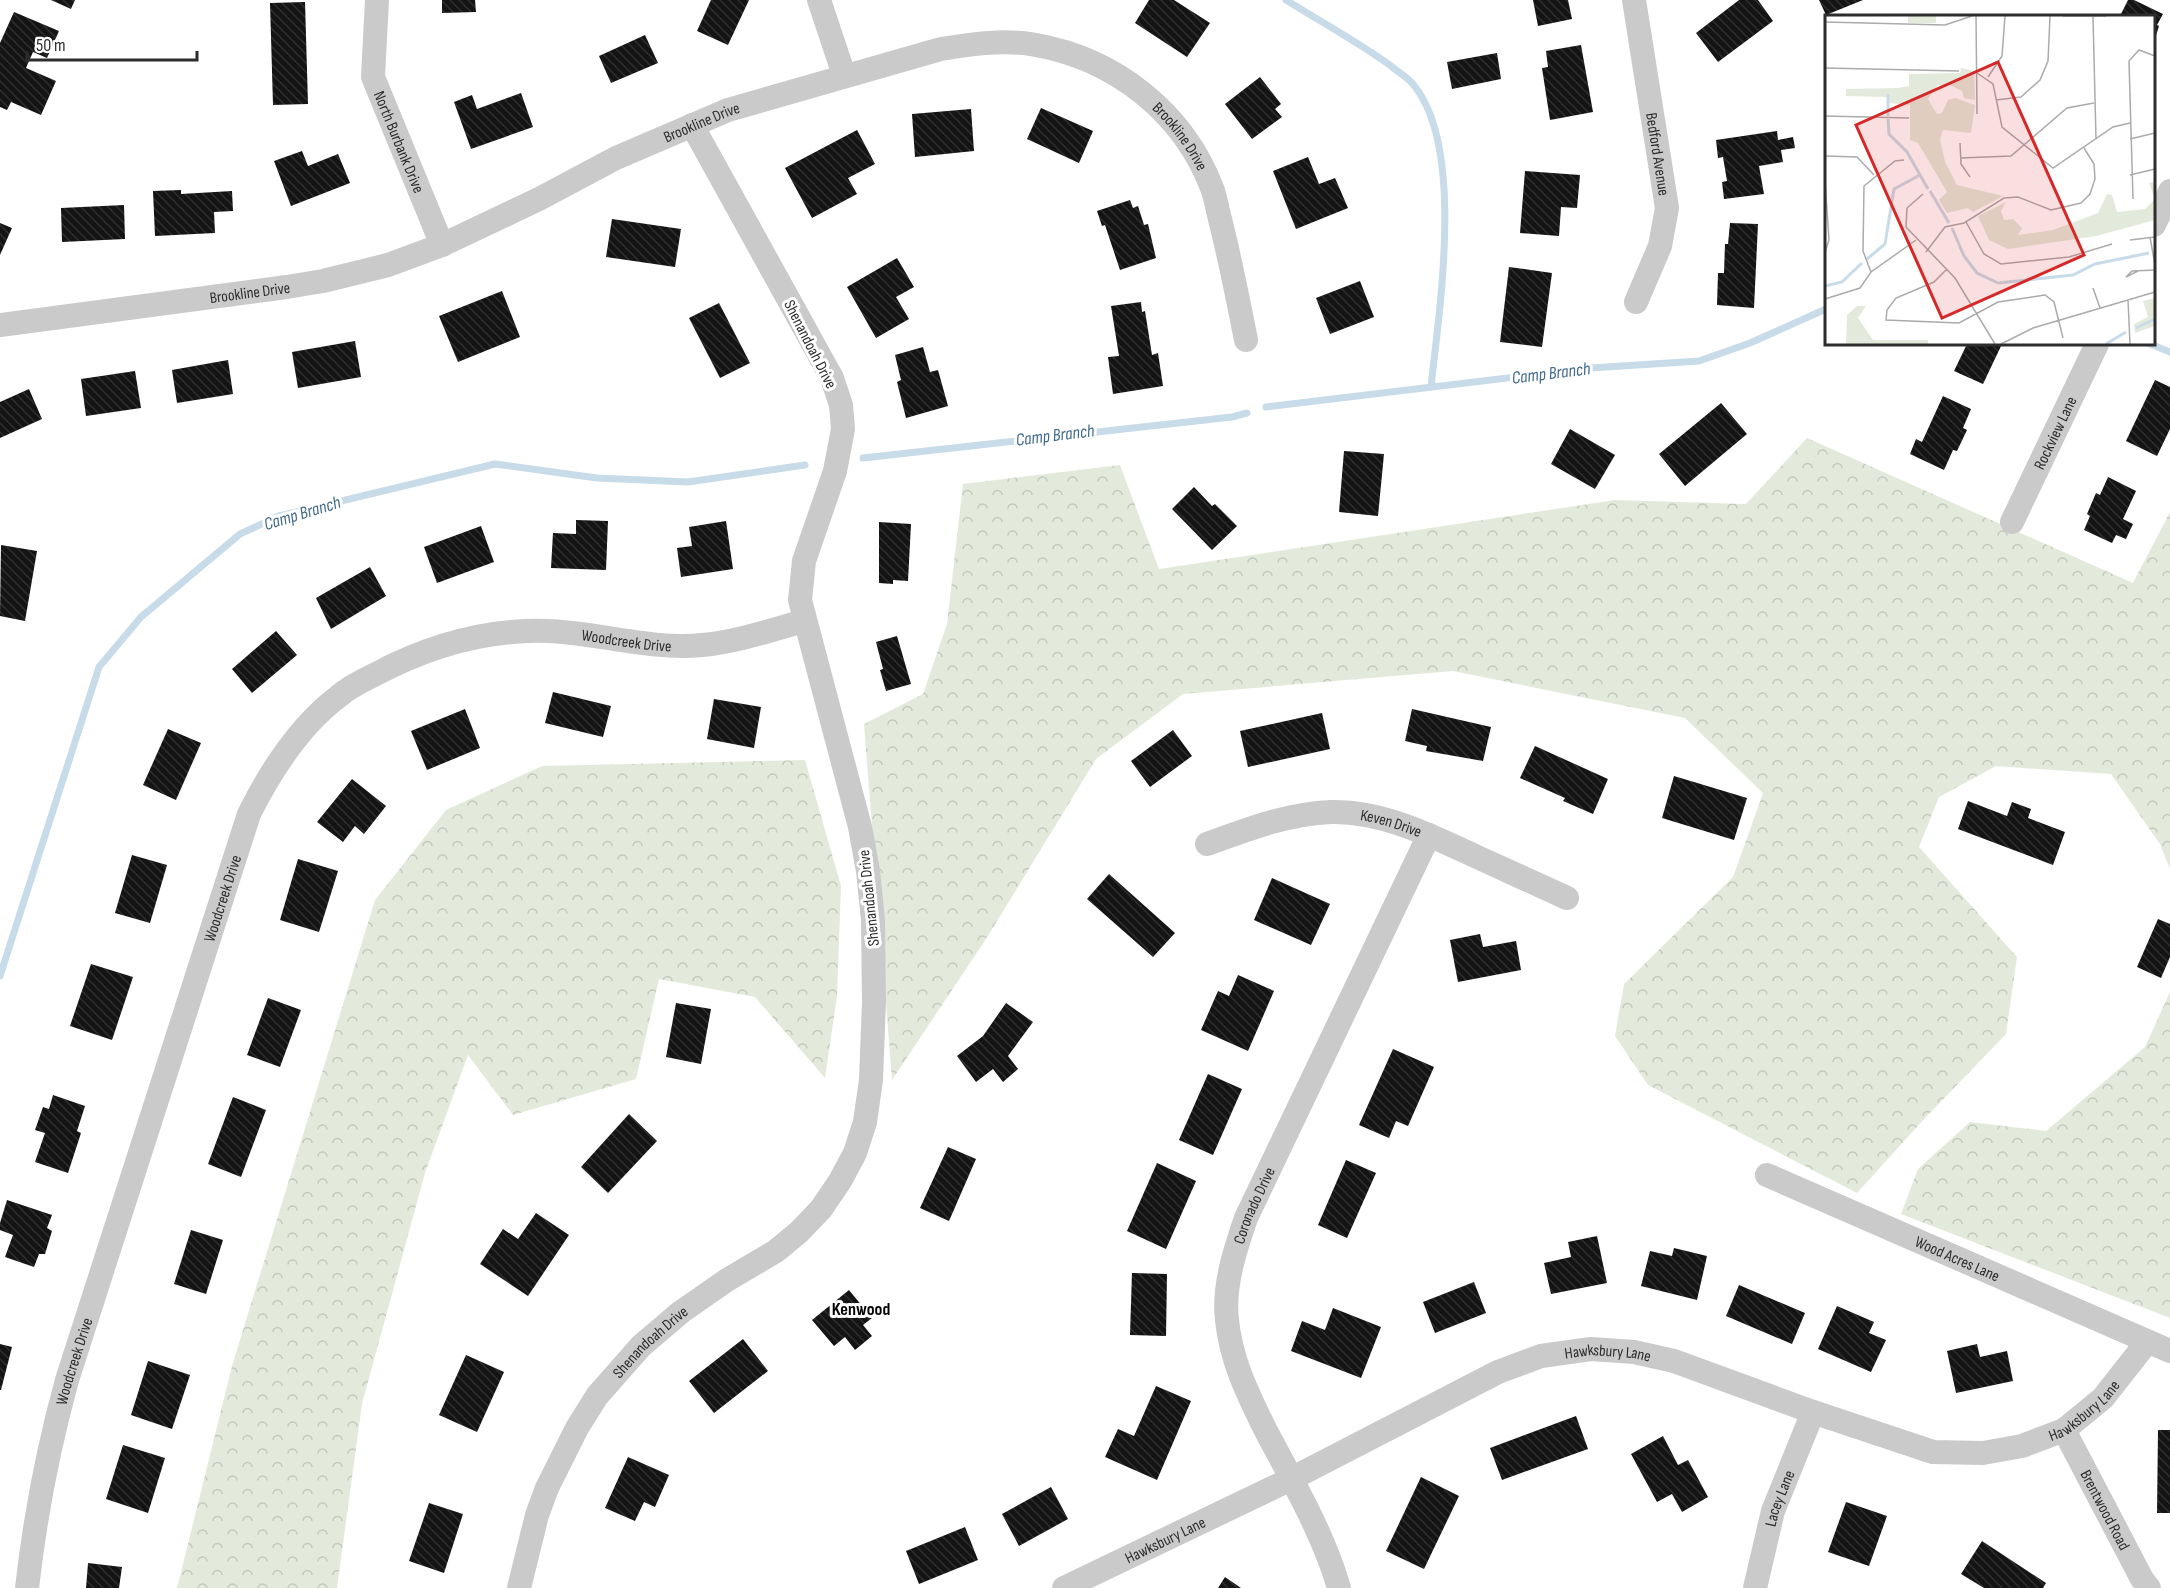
<svg xmlns="http://www.w3.org/2000/svg" width="2170" height="1588" font-family="'Sofia Sans Condensed',sans-serif">
<style>
.forest{fill:url(#forest-crowns)}
.lines{fill:none;stroke-linecap:round;stroke-linejoin:round}
.stream{stroke:#c8dbe9;stroke-width:7}
.building{fill:url(#building-back-hatch)}
.minor{stroke:#cacaca;stroke-width:24}
.labels{text-anchor:middle;stroke-width:6;stroke-linejoin:round;paint-order:stroke}
.street-label{font-size:16px;fill:#2d2d2d;stroke:#fff}
.water-label{font-size:18px;font-style:italic;fill:#406b8b;stroke:#fff}
.neighbourhood-label{font-size:18px;font-weight:bold;fill:#000;stroke:#fff}
.inset-river{fill:none;stroke:#c8dbe9;stroke-width:3}
.inset-road{fill:none;stroke:#ababab;stroke-width:1.5}
.view{fill:#d62828;fill-opacity:0.15;stroke:#d62828;stroke-width:3}
.inset-edge{fill:none;stroke:#2d2d2d;stroke-width:3}
</style>
<defs>
<pattern id="forest-crowns" width="20" height="18" patternUnits="userSpaceOnUse" patternTransform="scale(1.5)"><rect width="20" height="18" fill="#e3eadb"/><path d="M2 6a3 3 0 1 1 6 0M12 15a3 3 0 1 1 6 0" fill="none" stroke="#c3c9bc"/></pattern>
<pattern id="building-back-hatch" width="6" height="6" patternUnits="userSpaceOnUse" patternTransform="scale(1.5)"><rect width="6" height="6" fill="#141414"/><path d="M-1 5l2 2M0 0l6 6M5-1l2 2" fill="none" stroke="#2e2e2e"/></pattern>
</defs>
<rect width="100%" height="100%" fill="#fff"/>
<g class="forest">
<path d="M1807,438L2133,583L2170,512V869L2160,844L2111,774L1996,766L1939,797L1919,847L2017,957L2006,1034L1926,1117L1857,1193L1648,1085L1615,1036L1624,984L1733,877L1763,793L1685,718L1453,671L1183,694L1096,759L986,939L892,1080L864,724L923,694L947,624L963,484L1120,465L1159,569L1615,500L1746,504Z"/>
<path d="M805,760L841,886L837,996L825,1078L755,997L659,979L636,1079L513,1115L468,1055L425,1173L362,1404L337,1588H177L232,1366L375,900L446,810L542,766Z"/>
<path d="M2170,992V1318L1901,1214L1918,1169L1970,1122L2046,1131L2145,1047Z"/>
</g>
<g class="lines">
<g class="stream">
<path d="M1286,0C1321,22 1358,42 1391,66C1398,72 1407,77 1412,83C1466,145 1439,310 1431,387"/>
<path d="M2150,344L2170,352"/>
<path d="M1266,407L1591,368L1699,361L1750,343L1826,309"/>
<path d="M863,458L1232,417L1247,413"/>
<path d="M0,976L99,667L141,617L240,534L279,516L495,464L597,478L688,482L805,465"/>
</g>
</g>
<g class="building">
<path d="M51,0H75L71,9Z"/>
<path d="M442,0H475L476,12L442,13Z"/>
<path d="M711,0H749L728,45L697,31Z"/>
<path d="M1149,0H1174L1210,23L1187,57L1135,23Z"/>
<path d="M1533,0H1568L1572,19L1538,26Z"/>
<path d="M1739,0H1758L1773,21L1718,62L1696,33Z"/>
<path d="M1819,0H1863L1826,15Z"/>
<path d="M2128,0H2134L2163,14L2157,25L2159,26L2154,42V16H2120Z"/>
<path d="M305,2L308,104L273,105L270,3Z"/>
<path d="M14,12L59,31L47,58L33,52L26,68L56,81L41,115L11,102L7,110L0,107V43Z"/>
<path d="M645,35L658,63L611,83L599,56Z"/>
<path d="M1581,45L1593,112L1550,120L1542,68L1548,67L1546,51Z"/>
<path d="M1497,53L1501,79L1452,89L1447,62Z"/>
<path d="M1260,77L1281,104L1275,109L1282,117L1252,139L1225,104Z"/>
<path d="M521,93L533,127L471,149L454,102L472,95L477,109Z"/>
<path d="M1041,108L1093,131L1079,163L1027,139Z"/>
<path d="M971,109L974,151L915,157L912,114Z"/>
<path d="M857,130L875,164L848,178L857,194L812,218L785,168Z"/>
<path d="M1777,131L1778,140L1793,137L1795,148L1781,150L1783,162L1759,166L1764,194L1724,199L1722,182L1727,181L1723,157L1718,158L1716,140Z"/>
<path d="M302,151L308,166L338,154L350,183L291,206L274,161Z"/>
<path d="M1308,157L1319,184L1335,178L1348,208L1296,229L1273,171Z"/>
<path d="M1525,171L1580,175L1577,208L1561,207L1559,236L1520,233Z"/>
<path d="M181,190V194L232,191L233,211L214,212L215,233L155,236L153,191Z"/>
<path d="M1130,200L1133,208L1138,206L1144,225L1148,224L1156,258L1120,270L1105,225L1102,226L1097,211Z"/>
<path d="M124,205L125,239L62,242L61,208Z"/>
<path d="M612,219L681,229L675,267L606,257Z"/>
<path d="M0,223L12,228L0,255Z"/>
<path d="M1730,223L1758,224L1754,308L1717,305L1718,273H1724L1725,244H1728Z"/>
<path d="M897,258L914,287L896,297L909,319L876,338L847,287Z"/>
<path d="M1509,267L1552,273L1542,347L1500,342Z"/>
<path d="M1360,281L1374,317L1330,334L1316,298Z"/>
<path d="M502,291L520,337L458,362L439,316Z"/>
<path d="M1141,302L1142,312L1145,311L1152,355L1158,353L1163,386L1113,394L1108,357L1119,356L1111,306Z"/>
<path d="M719,303L750,363L720,378L689,318Z"/>
<path d="M355,341L361,377L298,388L292,352Z"/>
<path d="M1967,344H2002L1983,384L1954,371Z"/>
<path d="M923,347L930,372L938,370L948,406L906,418L897,382L901,380L895,355Z"/>
<path d="M228,360L233,394L177,403L172,370Z"/>
<path d="M135,371L141,408L86,416L81,379Z"/>
<path d="M2155,380L2170,387V429L2157,456L2126,441Z"/>
<path d="M29,389L42,419L0,438V402Z"/>
<path d="M1943,396L1971,409L1963,428L1967,430L1957,451L1953,450L1944,470L1910,454L1916,439L1922,442Z"/>
<path d="M1721,403L1747,434L1685,486L1659,454Z"/>
<path d="M1570,429L1615,455L1595,489L1551,464Z"/>
<path d="M1344,451L1384,454L1378,516L1339,512Z"/>
<path d="M2108,477L2136,491L2123,519L2133,524L2126,539L2116,535L2112,543L2084,530L2090,516L2087,514L2096,493L2100,495Z"/>
<path d="M1194,487L1212,506L1215,504L1237,526L1212,550L1172,509Z"/>
<path d="M576,520L608,521L606,570L551,568L553,533L576,534Z"/>
<path d="M726,521L733,569L681,577L677,548L692,546L689,527Z"/>
<path d="M879,522L911,524L908,581L893,580V584L879,583Z"/>
<path d="M481,526L494,562L437,583L424,547Z"/>
<path d="M1,545L37,551L25,621L0,616Z"/>
<path d="M370,567L386,596L331,629L316,598Z"/>
<path d="M276,631L297,655L252,693L232,669Z"/>
<path d="M897,636L911,684L886,691L880,670L883,669L876,642Z"/>
<path d="M553,692L611,706L603,737L545,723Z"/>
<path d="M714,699L761,707L754,748L707,739Z"/>
<path d="M465,709L480,748L427,770L411,731Z"/>
<path d="M1412,709L1491,727L1483,761L1426,751L1427,746L1405,741Z"/>
<path d="M1322,713L1330,749L1248,767L1240,731Z"/>
<path d="M168,729L201,743L176,800L143,785Z"/>
<path d="M1173,730L1192,756L1150,787L1131,761Z"/>
<path d="M1535,746L1608,779L1593,814L1563,801L1565,798L1520,778Z"/>
<path d="M1674,776L1747,798L1734,840L1662,818Z"/>
<path d="M352,779L386,806L364,834L355,826L343,842L317,822Z"/>
<path d="M1968,801L2007,816L2012,802L2031,809L2028,818L2065,832L2053,865L1958,829Z"/>
<path d="M132,855L167,865L150,923L115,913Z"/>
<path d="M298,859L338,871L319,932L280,920Z"/>
<path d="M1109,874L1175,933L1153,957L1087,899Z"/>
<path d="M1272,878L1330,904L1311,945L1254,920Z"/>
<path d="M2158,919L2170,924V957L2161,978L2137,967Z"/>
<path d="M1480,934L1483,947L1516,941L1521,970L1458,982L1450,940Z"/>
<path d="M91,964L133,977L112,1040L70,1026Z"/>
<path d="M1238,975L1274,991L1248,1051L1201,1030L1218,991L1229,996Z"/>
<path d="M268,998L301,1010L280,1067L247,1055Z"/>
<path d="M676,1003L711,1009L701,1064L666,1057Z"/>
<path d="M1006,1003L1033,1022L1008,1056L1018,1069L1003,1082L993,1069L976,1082L957,1056L983,1036Z"/>
<path d="M1393,1049L1434,1067L1408,1126L1396,1121L1389,1138L1359,1125Z"/>
<path d="M1208,1074L1242,1089L1213,1155L1179,1140Z"/>
<path d="M53,1095L85,1106L77,1131L81,1133L68,1173L35,1162L45,1133L35,1130L43,1107L49,1109Z"/>
<path d="M233,1097L266,1110L241,1177L208,1164Z"/>
<path d="M629,1114L657,1141L608,1193L581,1167Z"/>
<path d="M948,1147L976,1159L949,1221L920,1208Z"/>
<path d="M1346,1160L1376,1173L1347,1238L1318,1225Z"/>
<path d="M1157,1163L1196,1181L1166,1249L1127,1231Z"/>
<path d="M7,1200L52,1215L47,1228L52,1231L45,1254H39L34,1267L5,1257L13,1235L0,1230V1223Z"/>
<path d="M536,1213L569,1235L528,1296L480,1264L503,1229L518,1239Z"/>
<path d="M191,1230L223,1240L206,1294L174,1284Z"/>
<path d="M1597,1236L1607,1283L1551,1294L1544,1263L1571,1257L1568,1242Z"/>
<path d="M1674,1248L1707,1256L1697,1300L1641,1286L1650,1251L1672,1256Z"/>
<path d="M1132,1273L1167,1274L1166,1336L1130,1335Z"/>
<path d="M1474,1282L1486,1313L1435,1333L1423,1302Z"/>
<path d="M1739,1285L1805,1313L1792,1344L1726,1316Z"/>
<path d="M849,1290L872,1318L863,1325L872,1336L855,1350L845,1337L834,1346L812,1320Z"/>
<path d="M1837,1306L1874,1322L1869,1333L1886,1340L1871,1372L1818,1349Z"/>
<path d="M1333,1308L1381,1327L1361,1378L1291,1351L1302,1321L1325,1330Z"/>
<path d="M743,1339L768,1371L714,1413L689,1381Z"/>
<path d="M0,1344L12,1347L1,1390H0Z"/>
<path d="M1977,1344L1980,1357L2007,1351L2013,1381L1956,1393L1947,1351Z"/>
<path d="M466,1355L504,1372L477,1432L439,1415Z"/>
<path d="M148,1361L190,1375L172,1429L131,1415Z"/>
<path d="M1156,1386L1191,1401L1157,1480L1105,1457L1118,1429L1134,1436Z"/>
<path d="M1576,1416L1588,1449L1502,1480L1490,1448Z"/>
<path d="M2158,1430H2170V1513H2157Z"/>
<path d="M1663,1436L1678,1465L1688,1460L1708,1497L1682,1512L1672,1494L1657,1502L1631,1454Z"/>
<path d="M123,1445L165,1458L148,1513L106,1499Z"/>
<path d="M628,1457L669,1475L655,1507L644,1502L635,1521L605,1508Z"/>
<path d="M1421,1477L1459,1496L1424,1569L1386,1551Z"/>
<path d="M1051,1487L1068,1519L1019,1546L1002,1514Z"/>
<path d="M1846,1502L1887,1516L1869,1566L1828,1552Z"/>
<path d="M429,1503L463,1514L444,1573L409,1561Z"/>
<path d="M965,1527L978,1560L919,1584L906,1551Z"/>
<path d="M1982,1541L2046,1583L2043,1588H1984L1961,1574Z"/>
<path d="M88,1563L122,1567L119,1588H86Z"/>
<path d="M1225,1577L1241,1588H1218Z"/>
</g>
<g class="lines">
<g class="minor">
<path id="s1" d="M377,0L373,77L442,245"/>
<path d="M819,0L844,75"/>
<path id="s2" d="M1634,0L1667,208L1660,246L1636,302"/>
<path d="M2154,225L2170,191"/>
<path id="s3" d="M0,325L287,287L323,281L388,265L442,245L539,199L616,158L728,110L941,49C972,44 1005,39 1036,45C1115,59 1183,112 1212,188C1216,198 1217,209 1220,219C1230,259 1238,299 1246,340"/>
<path id="s4" d="M2012,522L2097,344"/>
<path id="s5" d="M1207,844C1248,829 1287,814 1331,812C1382,811 1430,835 1475,856C1506,870 1536,884 1567,898"/>
<path id="s6" d="M1767,1175L2170,1351"/>
<path id="s7" d="M2064,1430L2142,1579L2149,1588"/>
<path id="s8" d="M27,1588C35,1517 48,1449 67,1380L249,814C271,770 299,726 339,696C349,687 362,681 374,675C428,646 487,629 548,631C600,633 650,650 702,645C736,642 771,630 804,621"/>
<path id="s9" d="M519,1588L537,1515L547,1488L577,1428L597,1396L641,1346L681,1312L727,1280L776,1251L799,1232L821,1209L840,1181L855,1153L865,1122L871,1080L874,1002L873,920L868,871L860,827L800,600L804,561L835,471L843,429L841,405L832,378L692,125"/>
<path id="s10" d="M1064,1588L1291,1479L1498,1372L1541,1356L1591,1349L1634,1352L1674,1361L1813,1412L1933,1452L1983,1453L2022,1446L2064,1430L2103,1398L2147,1342"/>
<path id="s11" d="M1339,1588C1323,1532 1291,1479 1264,1427C1247,1392 1231,1360 1227,1320C1223,1286 1235,1250 1246,1218L1429,835"/>
<path id="s12" d="M1755,1588L1773,1511L1813,1412"/>
</g>
</g>
<g class="labels">
<g class="street-label">
<text dy="6" stroke="none"><textPath href="#s3" startOffset="738">Brookline Drive</textPath></text>
<text dy="6" stroke="none"><textPath href="#s3" startOffset="1260">Brookline Drive</textPath></text>
<text dy="6" stroke="none"><textPath href="#s1" startOffset="147">North Burbank Drive</textPath></text>
<text dy="6" stroke="none"><textPath href="#s2" startOffset="156">Bedford Avenue</textPath></text>
<text dy="6" stroke="none"><textPath href="#s3" startOffset="252">Brookline Drive</textPath></text>
<text transform="translate(811 344) rotate(63)" y="6">Shenandoah Drive</text>
<text dy="6" stroke="none"><textPath href="#s4" startOffset="99">Rockview Lane</textPath></text>
<text dy="6" stroke="none"><textPath href="#s8" startOffset="1258">Woodcreek Drive</textPath></text>
<text dy="6" stroke="none"><textPath href="#s5" startOffset="190">Keven Drive</textPath></text>
<text dy="6" stroke="none"><textPath href="#s8" startOffset="718">Woodcreek Drive</textPath></text>
<text transform="translate(868 898) rotate(-96)" y="6">Shenandoah Drive</text>
<text dy="6" stroke="none"><textPath href="#s11" startOffset="411">Coronado Drive</textPath></text>
<text dy="6" stroke="none"><textPath href="#s6" startOffset="208">Wood Acres Lane</textPath></text>
<text dy="6" stroke="none"><textPath href="#s9" startOffset="285">Shenandoah Drive</textPath></text>
<text dy="6" stroke="none"><textPath href="#s10" startOffset="598">Hawksbury Lane</textPath></text>
<text dy="6" stroke="none"><textPath href="#s8" startOffset="232">Woodcreek Drive</textPath></text>
<text dy="6" stroke="none"><textPath href="#s10" startOffset="1102">Hawksbury Lane</textPath></text>
<text dy="6" stroke="none"><textPath href="#s12" startOffset="93">Lacey Lane</textPath></text>
<text dy="6" stroke="none"><textPath href="#s7" startOffset="90">Brentwood Road</textPath></text>
<text dy="6" stroke="none"><textPath href="#s10" startOffset="112">Hawksbury Lane</textPath></text>
</g>
<g class="water-label">
<text transform="translate(1551 373) rotate(-7)" y="6">Camp Branch</text>
<text transform="translate(1055 435) rotate(-7)" y="6">Camp Branch</text>
<text transform="translate(302 513) rotate(-17)" y="6">Camp Branch</text>
</g>
<g class="neighbourhood-label">
<text x="861" y="1315">Kenwood</text>
</g>
</g>
<g transform="translate(1825 15)">
<rect width="330" height="330" fill="#fff"/>
<path d="M83,1H111V8H83ZM136,53L149,56L150,85L139,83L137,76L125,70H113L103,84L112,99L117,98L123,85L130,83L150,90L146,118L118,115L115,124L120,147L132,170L178,181L148,197L143,193L122,198L114,185L122,177L93,128L85,125V90L62,88L63,82L21,81V74L73,73L84,71V59L135,58ZM330,167V205L271,221L183,234L164,225L153,201L181,187L176,196L179,205L188,204L197,213L193,220L228,215L273,198L282,179L287,180L292,197L320,194L330,184L324,168ZM330,283V311L310,318L309,309L323,302L318,286ZM32,291H41L33,303L48,325H103V329H21L22,300Z" fill="#e3eadb"/>
<path class="inset-river" d="M63,101V79M63,104L64,119L82,137L103,174M105,176L124,208M127,213L139,241L152,258L173,268L248,260L270,249L324,238M42,244L60,229L69,174L95,160M0,271L17,267L37,248M311,313L330,304M281,329L301,317"/>
<path class="inset-road" d="M151,1L152,99M238,1H281M268,2L271,124M0,7L120,10L147,1M0,53L134,56M152,58L168,69L177,112L228,153L288,112L305,108M163,62L177,41L180,1M171,85L196,82L215,65L223,46L225,1M0,101L84,103M305,124L330,118M135,128L136,149L145,162M0,141L32,142L49,160M135,143L186,141L242,93L269,88M305,160L330,154M0,165L4,225L0,237M98,179L82,193L81,212L130,263L170,329M308,184L304,46L314,35L330,41M141,207L159,239L176,249L244,242L287,229M325,222L330,250M305,225L330,222M101,237L120,212L139,208L179,183L193,182L226,195L256,188L265,179L270,164L269,149L259,133M122,254L109,267L71,283L62,295L61,305L134,308L173,287L220,280L229,287L238,323M313,256L301,262L307,256L330,255M46,257L38,236L39,171L70,146L79,145M268,273L275,293M0,284L35,273L46,257L91,225M303,285L305,329M176,329L208,313L330,277"/>
<path class="view" d="M173,47L259,240L117,303L31,110Z"/>
<rect width="330" height="330" class="inset-edge"/>
</g>
<path d="M27 51v9h170v-9" fill="none" stroke="#2d2d2d" stroke-width="3"/>
<text x="36" y="51" font-size="18" fill="#2d2d2d" stroke="#ffffff" stroke-width="4.5" paint-order="stroke">50 m</text>
</svg>
